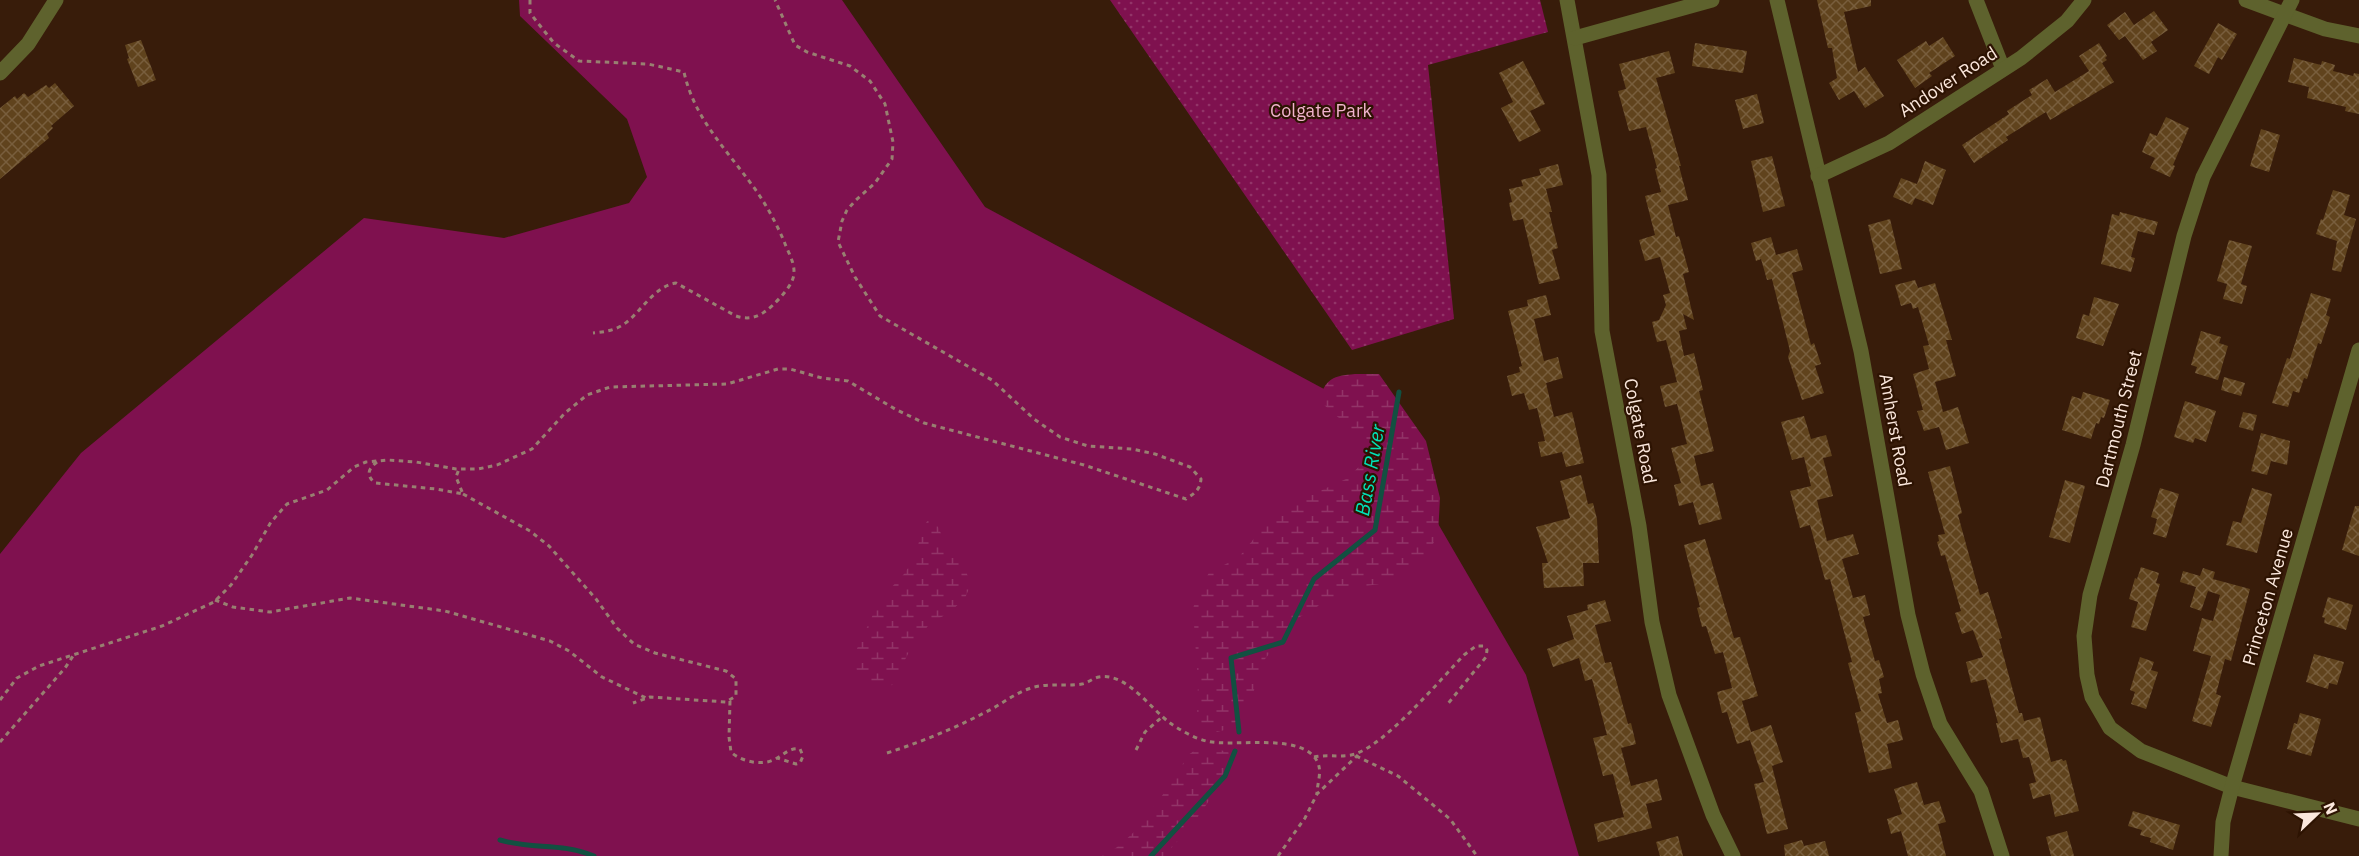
<svg xmlns="http://www.w3.org/2000/svg" width="2359" height="856" font-family="'IBM Plex Sans',sans-serif">
<style>
.grass{fill:#7f114f}
.wetland{fill:url(#wetland-marsh)}
.park{fill:url(#park-dots)}
.lines{fill:none;stroke-linecap:round;stroke-linejoin:round}
.stream{stroke:#125041;stroke-width:5}
.building{fill:url(#building-cross-hatch)}
.path{stroke:#988071;stroke-width:3;stroke-dasharray:4.5 4.5;stroke-linecap:butt}
.minor{stroke:#5e622d;stroke-width:15}
.labels{text-anchor:middle;stroke-width:4.5;stroke-linejoin:round;paint-order:stroke}
.street-label{font-size:18px;fill:#fbe7dc;stroke:#2d1302}
.park-label{font-size:18px;fill:#f1b3cd;stroke:#2d1302}
.water-label{font-size:20px;font-style:italic;fill:#00e3b8;stroke:#2d1302}
</style>
<defs>
<pattern id="wetland-marsh" width="20" height="14" patternUnits="userSpaceOnUse" patternTransform="scale(1.5)"><rect width="20" height="14" fill="#7f114f"/><path d="M1 5h8M5 5V1M11 12h8M15 12V8" fill="none" stroke="#923468"/></pattern>
<pattern id="park-dots" width="8" height="8" patternUnits="userSpaceOnUse" patternTransform="scale(1.5)"><rect width="8" height="8" fill="#7f114f"/><path d="M2 2h.1M6 6h.1" fill="none" stroke="#923468" stroke-width="1.8" stroke-linecap="round"/></pattern>
<pattern id="building-cross-hatch" width="8" height="8" patternUnits="userSpaceOnUse" patternTransform="scale(1.5)"><rect width="8" height="8" fill="#60431d"/><path d="M0 0l8 8M0 8l8-8" fill="none" stroke="#785e3d"/></pattern>
</defs>
<rect width="100%" height="100%" fill="#381c0a"/>
<path class="grass" d="M519,0H842L985,207L1376,417L1526,675L1579,856H0V554L81,453L364,218L504,238L629,203L647,177L627,119L520,16Z"/>
<g class="wetland">
<path d="M1355,374H1379L1426,441L1440,498L1438,535L1425,558L1414,568L1381,584L1356,587L1325,602L1298,618L1261,664L1253,694L1242,716L1228,729L1217,732L1204,730L1199,725L1197,716L1198,683L1193,609L1198,590L1209,573L1239,557L1265,525L1287,506L1346,479L1363,463L1365,446C1350,424 1337,418 1319,400C1326,378 1333,376 1355,374Z"/>
<path d="M929,518C942,525 940,538 948,549C958,564 965,565 971,584L965,598L949,613L930,623L909,652L892,685L886,689L868,688L857,672L854,655L876,608L888,591L904,574L914,559L923,528Z"/>
<path d="M1206,746L1231,753L1226,776L1193,824L1164,856H1102L1119,846L1135,831L1171,784L1188,755L1197,749Z"/>
</g>
<path class="park" d="M1110,0H1540L1548,32L1428,65L1454,319L1352,350Z"/>
<g class="lines">
<g class="stream">
<path d="M1239,732L1231,658L1283,642L1314,579L1375,530L1399,392"/>
<path d="M500,840C533,850 560,842 594,856"/>
<path d="M1151,856L1225,776L1235,751"/>
</g>
</g>
<g class="building">
<path d="M1817,0H1871V6L1844,12L1858,72L1865,67L1884,96L1865,108L1854,91L1839,100L1829,83L1837,78L1832,48H1828Z"/>
<path d="M2154,11L2168,30L2151,42L2157,51L2143,60L2125,36L2119,40L2107,25L2125,12L2134,25Z"/>
<path d="M2218,23L2237,34L2222,60L2218,57L2209,74L2194,66Z"/>
<path d="M1943,37L1955,56L1929,73L1932,76L1915,88L1897,60L1926,41L1929,46Z"/>
<path d="M141,40L156,80L138,87L127,59L129,58L125,45Z"/>
<path d="M1695,43L1747,51L1743,73L1692,66Z"/>
<path d="M2099,43L2107,56L2105,58L2107,60L2102,63L2114,82L2050,120L2046,112L2006,137L2008,140L1974,163L1962,145L2009,114L2007,111L2032,95L2029,90L2047,79L2055,92L2089,71L2079,56Z"/>
<path d="M1669,51L1675,73L1656,78L1681,166H1679L1688,200L1668,205L1676,237L1679,236L1689,272L1683,274L1694,320L1683,314L1687,329L1679,331L1684,356L1694,353L1703,390L1699,391L1714,451L1694,456L1701,486L1713,483L1722,519L1699,525L1693,502L1679,506L1674,485L1681,483L1671,448L1687,444L1677,404L1665,407L1660,386L1677,382L1666,340L1657,342L1652,322L1659,320L1666,305L1663,295L1670,293L1660,257L1645,261L1639,240L1655,235L1645,196L1661,192L1655,169L1657,168L1646,127L1629,131L1618,91L1626,89L1619,64Z"/>
<path d="M2294,58L2321,65L2322,61L2335,65L2333,71L2353,76L2354,73L2359,74V114L2345,111L2346,107L2307,98L2309,87L2288,82Z"/>
<path d="M1523,61L1545,104L1530,111L1541,131L1519,142L1501,108L1513,102L1499,73Z"/>
<path d="M55,83L74,106L51,126L53,128L47,134L49,138L0,179V108L15,96L17,99L24,93L28,97L46,85L49,88Z"/>
<path d="M1757,94L1764,123L1743,129L1735,100Z"/>
<path d="M2166,117L2189,128L2173,165L2175,166L2170,177L2150,168L2155,158L2142,152L2150,133L2157,136Z"/>
<path d="M2261,129L2280,135L2269,172L2250,166Z"/>
<path d="M1772,156L1785,206L1763,212L1751,161Z"/>
<path d="M1925,161L1946,170L1933,205L1915,198L1912,205L1893,197L1901,178L1917,184Z"/>
<path d="M1558,164L1563,185L1546,189L1552,212H1549L1558,248L1552,250L1560,279L1539,284L1523,219L1513,221L1509,203L1512,202L1509,189L1523,186L1521,180L1541,175L1539,169Z"/>
<path d="M2333,190L2350,195L2344,215L2356,219L2341,272L2332,270L2337,241L2316,234L2321,219L2323,220Z"/>
<path d="M2120,212L2158,222L2154,235L2138,231L2131,257L2135,258L2131,272L2101,264L2112,214L2119,216Z"/>
<path d="M1890,219L1902,269L1880,274L1868,225Z"/>
<path d="M1771,237L1776,255L1797,249L1803,270L1792,273L1811,345L1814,343L1821,364L1815,366L1824,393L1802,400L1788,357L1790,351L1772,279L1767,280L1761,259L1756,261L1751,243Z"/>
<path d="M2229,240L2252,246L2241,284L2247,286L2242,304L2223,299L2227,284L2217,281Z"/>
<path d="M1915,280L1918,288L1935,283L1952,340H1946L1956,376L1935,382L1943,412L1958,407L1969,443L1946,450L1939,427L1924,431L1917,411L1923,410L1913,374L1929,369L1923,346L1929,345L1918,307L1913,309L1911,303L1901,306L1895,285Z"/>
<path d="M2311,293L2331,299L2326,315L2330,317L2321,344L2318,343L2307,379L2304,378L2299,393L2293,391L2288,407L2272,403L2287,358L2290,359Z"/>
<path d="M1546,295L1551,315L1534,319L1544,361L1558,357L1563,378L1546,383L1554,417L1572,412L1584,463L1566,467L1562,452L1541,457L1538,442L1545,441L1537,408L1529,410L1524,393L1512,396L1507,376L1520,372L1519,367L1522,366L1508,311L1528,306L1527,300Z"/>
<path d="M2094,297L2119,304L2103,346L2076,338L2083,314L2089,316Z"/>
<path d="M2201,331L2221,337L2219,343L2228,346L2218,380L2195,373L2197,367L2191,365Z"/>
<path d="M2224,377L2245,383L2241,396L2221,390Z"/>
<path d="M2083,392L2110,400L2104,418L2101,417L2099,424L2096,423L2091,439L2062,430L2072,396L2081,399Z"/>
<path d="M2185,401L2216,411L2206,442L2195,438L2193,443L2174,437Z"/>
<path d="M2243,412L2257,415L2253,431L2239,427Z"/>
<path d="M1804,416L1811,439L1826,435L1832,456L1823,458L1833,496L1817,500L1827,541L1853,534L1859,554L1842,559L1853,598L1865,595L1870,615L1863,617L1875,661L1879,660L1884,677L1879,679L1882,693L1878,694L1887,723L1898,720L1903,740L1887,744L1892,768L1869,773L1855,713L1861,711L1848,663L1852,662L1830,579L1825,580L1810,525L1800,528L1790,491L1811,486L1804,457L1792,460L1781,422Z"/>
<path d="M2261,433L2290,441L2287,465L2271,461L2267,475L2251,471Z"/>
<path d="M1950,466L1962,513L1958,515L1980,595L1988,592L2002,638L1999,639L2019,713H2022L2024,721L2040,717L2051,762L2062,759L2063,761L2066,760L2079,811L2055,817L2050,794L2033,799L2029,784L2036,782L2029,757L2023,758L2018,739L2001,743L1996,723H1998L1986,679L1971,683L1966,662L1983,657L1973,630L1962,634L1955,613L1961,611L1945,555L1941,556L1937,542L1939,541L1938,535L1945,534L1928,472Z"/>
<path d="M1581,475L1588,504L1593,503L1597,519L1599,563H1583L1584,586L1544,588L1542,563H1548L1536,527L1570,518L1560,481Z"/>
<path d="M2065,480L2085,486L2070,543L2049,537Z"/>
<path d="M2160,488L2179,494L2166,538L2153,534L2157,519L2151,517Z"/>
<path d="M2252,488L2272,494L2257,553L2226,545L2233,521L2241,523Z"/>
<path d="M2355,506H2359V556L2342,550Z"/>
<path d="M1705,539L1734,638L1740,637L1758,696L1742,701L1751,732L1771,725L1783,762L1772,766L1788,829L1767,834L1754,784L1764,782L1750,740L1737,744L1727,712L1722,713L1717,692L1732,688L1723,652L1715,654L1706,626L1702,627L1697,608L1700,607L1684,545Z"/>
<path d="M2141,567L2159,573L2156,583L2160,584L2146,631L2131,627L2138,602L2129,599L2135,578L2137,579Z"/>
<path d="M2203,568L2215,572L2213,579L2250,589L2231,661L2225,659L2216,694L2221,696L2211,727L2192,721L2211,656L2193,651L2202,618L2213,621L2220,595L2208,591L2201,611L2190,607L2196,587L2180,582L2183,571L2200,576Z"/>
<path d="M2328,597L2353,605L2346,630L2324,623L2325,618L2322,617Z"/>
<path d="M1605,600L1611,621L1595,625L1605,663L1611,662L1628,724L1631,723L1636,744L1621,748L1631,786L1657,779L1662,800L1646,804L1652,828L1598,842L1594,824L1624,817L1613,774L1603,776L1593,738L1607,735L1592,679L1585,681L1579,658L1553,667L1547,649L1574,639L1567,616L1588,610L1587,605Z"/>
<path d="M2314,654L2344,662L2337,685L2329,683L2328,689L2306,682Z"/>
<path d="M2140,657L2154,662L2151,670L2158,672L2146,709L2131,704L2135,692L2130,690Z"/>
<path d="M2300,713L2321,719L2311,756L2287,749L2294,723L2297,724Z"/>
<path d="M1917,782L1924,805L1939,801L1946,822L1938,824L1946,856H1908L1901,831L1891,834L1887,819L1902,814L1894,789Z"/>
<path d="M2133,811L2180,825L2173,850L2150,842L2151,838L2140,835L2142,830L2128,826Z"/>
<path d="M2067,831L2074,856H2051L2046,837Z"/>
<path d="M1678,836L1683,856H1660L1656,842Z"/>
<path d="M1802,840L1804,846L1825,841L1829,856H1785L1784,845Z"/>
</g>
<g class="lines">
<g class="path">
<path d="M530,0V13L545,32L554,43L579,61L648,64L684,72C694,118 726,149 752,185C765,202 775,221 784,241C787,250 794,261 794,271C795,283 781,297 773,305C761,316 751,321 736,316L676,283C652,287 640,315 621,326C612,331 603,332 593,333"/>
<path d="M377,462C369,468 365,475 375,483L436,489L463,494L456,477L459,469"/>
<path d="M463,494L530,531L549,546L596,599L617,628L634,644L655,653L726,671L736,679V696L726,702L650,697L633,703"/>
<path d="M215,600L233,607L270,612L350,598L445,611L550,641L569,651L602,677L646,698"/>
<path d="M0,700L17,678L39,666L162,626L214,602L231,585L252,555L271,522L287,504L327,490L354,467L366,462L388,460L416,462L456,469H478L497,465L532,449L565,413L587,395L610,387L727,384L778,369H790L822,378L848,381L895,409L924,423L1084,465L1186,499C1195,493 1200,490 1201,479L1190,467L1155,454L1132,449L1088,446L1060,437L1034,419L992,380L880,316L855,277L838,242L842,221L847,210L856,200L875,183L892,159L893,142L885,104L870,81L850,66L807,52L795,45L775,0"/>
<path d="M730,701L729,737L731,752C740,761 761,766 773,760C783,756 789,747 800,749L803,756L800,763L796,764L777,758"/>
<path d="M0,742L65,668L73,656"/>
<path d="M1136,750L1145,732L1162,717"/>
<path d="M887,753C921,742 953,729 984,713C999,706 1012,695 1028,689C1046,682 1064,687 1082,684C1088,683 1093,678 1099,677C1126,672 1151,709 1170,723C1180,730 1194,738 1206,741C1234,748 1304,731 1318,763C1322,773 1317,784 1317,794"/>
<path d="M1356,756L1398,776L1450,819L1477,856"/>
<path d="M1314,757C1328,754 1342,758 1355,754C1386,744 1440,680 1464,655L1476,646H1484L1487,650L1486,657L1446,706"/>
<path d="M1278,856L1305,818L1317,794L1358,755"/>
</g>
<g class="minor">
<path d="M1567,0L1599,175L1602,331L1639,526L1652,622L1669,695L1713,815L1733,856"/>
<path d="M1777,0L1861,351L1908,615L1923,674L1940,724L1981,791L2002,856"/>
<path d="M1976,0L2003,69"/>
<path d="M2246,0L2325,29L2359,36"/>
<path d="M2292,0L2203,177L2184,236L2133,445L2090,595L2084,636L2087,675L2092,697L2110,728L2141,751L2232,787L2359,819"/>
<path d="M1575,38L1712,0"/>
<path d="M0,73L28,44L56,0"/>
<path d="M1818,176L1889,143L2021,58L2067,21L2084,0"/>
<path d="M2221,856L2223,822L2232,787L2359,350"/>
</g>
</g>
<g class="labels">
<g class="street-label">
<text transform="translate(1948 82) rotate(-33)" y="6">Andover Road</text>
<text transform="translate(2119 419) rotate(-76)" y="6">Dartmouth Street</text>
<text transform="translate(1895 430) rotate(80)" y="6">Amherst Road</text>
<text transform="translate(1640 431) rotate(79)" y="6">Colgate Road</text>
<text transform="translate(2268 597) rotate(-74)" y="6">Princeton Avenue</text>
</g>
<g class="park-label">
<text x="1321" y="117">Colgate Park</text>
</g>
<g class="water-label">
<text transform="translate(1370 470) rotate(-80)" y="7">Bass River</text>
</g>
</g>
<g transform="translate(2317 814) rotate(67)" stroke="#2d1302" stroke-width="4.5" paint-order="stroke">
<path d="M0-4.5L10 22L0 15L-10 22Z" fill="#fbe7dc"/>
<text y="-9" font-size="16" font-weight="bold" text-anchor="middle" fill="#fbe7dc">N</text>
</g>
</svg>
